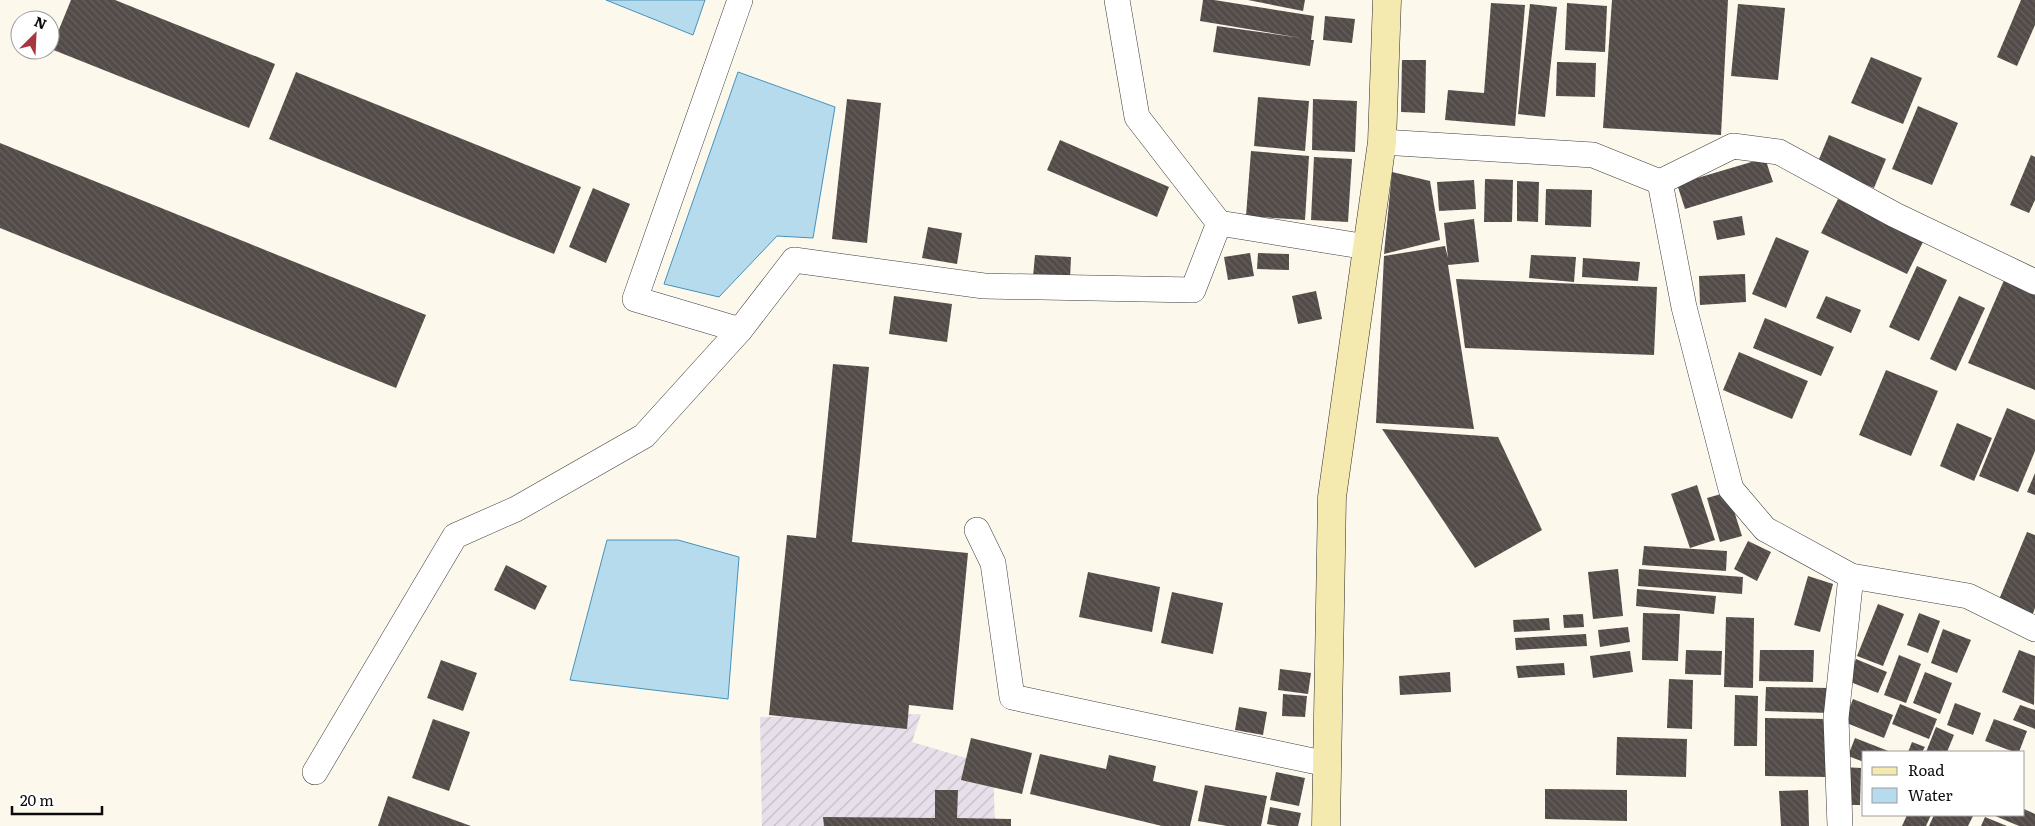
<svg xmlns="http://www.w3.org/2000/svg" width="2035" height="826" font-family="Literata,serif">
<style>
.industrial{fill:url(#industrial-furrows)}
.water{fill:#b6dbed;stroke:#4692bb}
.building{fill:url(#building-back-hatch)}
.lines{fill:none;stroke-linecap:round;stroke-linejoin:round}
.street-casing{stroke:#3d3d3d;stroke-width:26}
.secondary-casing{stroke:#2c2c2c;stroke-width:29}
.street{stroke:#fff;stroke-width:25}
.secondary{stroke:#f4e9ae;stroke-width:28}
</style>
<defs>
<pattern id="industrial-furrows" width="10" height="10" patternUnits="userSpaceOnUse" patternTransform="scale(1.25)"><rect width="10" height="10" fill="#e7dfe9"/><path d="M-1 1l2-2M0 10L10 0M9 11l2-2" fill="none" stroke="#c5bec6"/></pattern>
<pattern id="building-back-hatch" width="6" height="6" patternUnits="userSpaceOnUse" patternTransform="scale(1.25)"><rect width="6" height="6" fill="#524b48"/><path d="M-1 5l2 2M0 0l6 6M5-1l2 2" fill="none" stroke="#66605e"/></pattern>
</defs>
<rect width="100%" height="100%" fill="#fcf8eb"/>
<path class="industrial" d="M921,714L912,742L993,766L995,826H762L760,717Z"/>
<g class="water">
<path d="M606,0H705L693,35Z"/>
<path d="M738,72L835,107L813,238L777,236L719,297L664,284Z"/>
<path d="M607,540H678L739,557L728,699L570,680Z"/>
</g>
<g class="building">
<path d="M71,0H115L275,64L249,128L51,49Z"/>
<path d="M1203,0H1214L1314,16L1311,40H1314L1310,66L1213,52L1217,26L1301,38L1200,21Z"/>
<path d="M1248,0H1305L1303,11Z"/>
<path d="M1612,0H1728L1721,135L1603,128Z"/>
<path d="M2021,0H2035V25L2017,66L1997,57Z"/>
<path d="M1491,3L1525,5L1515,126L1445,120L1448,90L1484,93Z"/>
<path d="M1567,3L1607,6L1605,52L1565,50Z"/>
<path d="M1530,4L1557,7L1545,117L1518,114Z"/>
<path d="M1738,4L1785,8L1778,80L1731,76Z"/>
<path d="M1325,16L1355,19L1352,43L1323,40Z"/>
<path d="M1871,57L1922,78L1903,124L1851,103Z"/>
<path d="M1402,60H1426L1425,113L1401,112Z"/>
<path d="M1557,62L1596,63L1595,97L1556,96Z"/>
<path d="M296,72L581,187L554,254L269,139Z"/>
<path d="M1258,97L1309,101L1305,151L1254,146Z"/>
<path d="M847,99L881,103L867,243L832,239Z"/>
<path d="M1313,99L1357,101L1355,152L1312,150Z"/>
<path d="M1918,106L1958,123L1932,185L1892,169Z"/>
<path d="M1829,135L1886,159L1874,188L1817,164Z"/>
<path d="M1060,140L1169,187L1157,217L1047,170Z"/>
<path d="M0,143L426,315L396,388L0,228Z"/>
<path d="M1251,151L1309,156L1305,220L1246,216Z"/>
<path d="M2031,155L2035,157V200L2029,213L2010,205Z"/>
<path d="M1314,157L1352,159L1348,222L1311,220Z"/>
<path d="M1765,158L1773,182L1685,209L1677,184Z"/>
<path d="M1392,172L1430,181L1440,240L1384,254Z"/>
<path d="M1485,179L1513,180L1512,222H1484Z"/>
<path d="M1474,180L1476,209L1439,211L1437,182Z"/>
<path d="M1517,181L1539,182L1538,222L1517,221Z"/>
<path d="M593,188L630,204L606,263L569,247Z"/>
<path d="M1546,189L1592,190L1591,227L1545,225Z"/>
<path d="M1838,199L1924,240L1907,274L1821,233Z"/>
<path d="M1742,216L1745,235L1717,240L1713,221Z"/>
<path d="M1474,219L1479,262L1448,265L1474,429L1376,423L1384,256L1445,246L1448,258L1444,223Z"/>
<path d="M928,227L962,233L957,264L922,258Z"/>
<path d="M1776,237L1809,251L1786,308L1752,294Z"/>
<path d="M1250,253L1254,276L1228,280L1224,257Z"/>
<path d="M1258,253L1289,254V270L1257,269Z"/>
<path d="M1035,255L1071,257L1070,279L1033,277Z"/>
<path d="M1531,255L1576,257L1574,282L1529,278Z"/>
<path d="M1583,258L1640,262L1638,281L1582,277Z"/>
<path d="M1917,266L1947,280L1919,341L1889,327Z"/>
<path d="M1745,274L1746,302L1700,305L1699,276Z"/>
<path d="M2005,278L2035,291V390L1968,363Z"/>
<path d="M1456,279L1657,287L1654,355L1465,348Z"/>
<path d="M1316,291L1322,319L1298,324L1292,296Z"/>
<path d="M894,296L952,304L947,342L889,334Z"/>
<path d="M1826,296L1861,310L1851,333L1816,318Z"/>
<path d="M1959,296L1985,308L1956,371L1930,359Z"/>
<path d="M1765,318L1834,347L1821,376L1753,348Z"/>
<path d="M1739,352L1808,381L1792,419L1723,390Z"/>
<path d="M833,364L869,367L852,542L968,553L953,710L909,705L907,729L769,715L787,535L816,538Z"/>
<path d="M1886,370L1938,391L1911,456L1859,435Z"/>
<path d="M2007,408L2035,420V451L2018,492L1979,476Z"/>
<path d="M1957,423L1992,438L1974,481L1940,466Z"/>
<path d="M1382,429L1498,437L1542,530L1475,568Z"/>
<path d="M2035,473V495L2027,492Z"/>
<path d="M1697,485L1715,540L1690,548L1671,494Z"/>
<path d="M1728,492L1742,536L1720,542L1707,498Z"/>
<path d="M2027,532L2035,535V608L2032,616L1998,602Z"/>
<path d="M1748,541L1771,552L1757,581L1734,569Z"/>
<path d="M1644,546L1727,551L1726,571L1642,565Z"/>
<path d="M506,565L547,586L535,610L494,590Z"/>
<path d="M1618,569L1623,616L1593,619L1588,572Z"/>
<path d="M1639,569L1743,577L1742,594L1638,586Z"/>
<path d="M1088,572L1160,587L1152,632L1079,617Z"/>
<path d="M1808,576L1833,584L1820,632L1794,625Z"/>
<path d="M1637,589L1716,596L1714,614L1636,606Z"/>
<path d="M1172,592L1223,603L1213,654L1161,643Z"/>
<path d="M1878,604L1904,614L1883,666L1857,656Z"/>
<path d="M1643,613L1680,614L1678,661L1642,660Z"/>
<path d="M1919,613L1940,621L1928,653L1907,645Z"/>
<path d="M1583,614L1584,627L1564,628L1563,615Z"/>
<path d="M1726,617L1754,618L1753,688L1724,687Z"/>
<path d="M1549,618L1550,630L1514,632L1513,620Z"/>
<path d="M1628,627L1630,642L1600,647L1598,630Z"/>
<path d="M1943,629L1971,640L1957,673L1931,663Z"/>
<path d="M1586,634L1587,646L1516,650L1515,638Z"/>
<path d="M1686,650L1722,651L1721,675L1685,674Z"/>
<path d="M1760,650H1814L1813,682L1759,681Z"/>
<path d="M2019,650L2035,656L2034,705L2002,692Z"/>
<path d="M1630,651L1633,672L1593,678L1590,656Z"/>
<path d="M1899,655L1921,664L1906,703L1884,695Z"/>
<path d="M1856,659L1887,672L1878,693L1848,681Z"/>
<path d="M441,660L477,673L463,711L427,698Z"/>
<path d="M1564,663L1565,675L1518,678L1516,666Z"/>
<path d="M1280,669L1311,673L1308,694L1278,690Z"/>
<path d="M1450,672L1451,692L1400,695L1399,676Z"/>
<path d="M1925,672L1952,683L1940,714L1913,703Z"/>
<path d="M1669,679L1693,680L1692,729L1667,728Z"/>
<path d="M1766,687L1832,688L1831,713L1765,711Z"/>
<path d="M1283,694L1307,696L1305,717L1282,716Z"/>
<path d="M1735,695L1758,696L1757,746H1734Z"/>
<path d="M1853,699L1893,715L1884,738L1844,722Z"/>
<path d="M1955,703L1981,713L1973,735L1947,725Z"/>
<path d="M1900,704L1937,719L1929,739L1892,724Z"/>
<path d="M2020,705L2035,710V729L2013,720Z"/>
<path d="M1239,707L1267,712L1263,735L1235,730Z"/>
<path d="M1765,718L1828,719V777L1765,776Z"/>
<path d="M433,719L470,732L449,791L412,778Z"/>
<path d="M1994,719L2027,731L2019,752H2014L1985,741Z"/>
<path d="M1936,727L1954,735L1947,752H1926Z"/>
<path d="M1617,737L1687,739L1686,777L1616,775Z"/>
<path d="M971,738L1032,753L1022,794L961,780Z"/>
<path d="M1855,738L1891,752H1864V762L1848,756Z"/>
<path d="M1912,742L1925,747L1922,752H1908Z"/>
<path d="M1040,754L1106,769L1109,755L1156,766L1153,781L1198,791L1190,826H1162L1030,794Z"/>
<path d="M1843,767L1861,768L1860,805H1842Z"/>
<path d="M1276,772L1305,778L1299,806L1270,800Z"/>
<path d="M1205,785L1267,796L1261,826H1227L1198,821Z"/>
<path d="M1545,789L1627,790V821L1545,819Z"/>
<path d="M935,790H958L957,818L1011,819V826H824L823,817L935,818Z"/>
<path d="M1808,790L1809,826H1781L1779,791Z"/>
<path d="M388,796L471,826H378Z"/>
<path d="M1270,807L1301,813L1298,826H1278L1267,824Z"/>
<path d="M2024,809L2035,814V826H2019L1993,815H2024Z"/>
<path d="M1907,815H1931L1926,826H1902Z"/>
<path d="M1934,815H1969L1973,816L1968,826H1929Z"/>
<path d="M1985,817L2007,826H1981Z"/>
</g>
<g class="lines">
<g class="street-casing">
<g id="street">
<path d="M740,0L635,299L740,330L794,260L984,286L1193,290L1219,223"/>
<path d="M1117,0L1137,117L1219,223L1367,247"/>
<path d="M1382,142L1593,155L1660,182L1684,307L1731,489L1765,529L1851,576L1968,596L2035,629"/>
<path d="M1660,182L1733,146L1779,152L1895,215L2035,282"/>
<path d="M977,530L993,563L1012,697L1327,764"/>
<path d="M315,772L455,536L516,509L644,436L740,330"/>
<path d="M1840,826L1836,718L1851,576"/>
</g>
</g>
<g class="secondary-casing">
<path id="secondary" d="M1326,826L1332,497L1382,142L1387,0"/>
</g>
<use href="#street" class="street"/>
<use href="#secondary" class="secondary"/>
</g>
<rect x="1862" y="751" width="162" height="65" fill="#ffffff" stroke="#9d9d9d"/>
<rect x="1872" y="767" width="25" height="8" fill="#f4e9ae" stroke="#9d9d9d"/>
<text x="1908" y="776" font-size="15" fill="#0a0a0a">Road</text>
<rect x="1872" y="788" width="25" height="15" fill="#b6dbed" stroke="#9d9d9d"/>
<text x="1908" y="801" font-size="15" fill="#0a0a0a">Water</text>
<g transform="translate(35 35) rotate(24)"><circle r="24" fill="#ffffff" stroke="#9d9d9d"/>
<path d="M0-4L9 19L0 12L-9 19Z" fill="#a83540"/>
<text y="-8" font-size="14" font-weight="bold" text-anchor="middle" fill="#0a0a0a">N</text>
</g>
<path d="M12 806v8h90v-8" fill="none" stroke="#0a0a0a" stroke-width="2.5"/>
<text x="20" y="806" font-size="15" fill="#0a0a0a" stroke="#ffffff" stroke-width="4" paint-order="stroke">20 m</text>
</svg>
